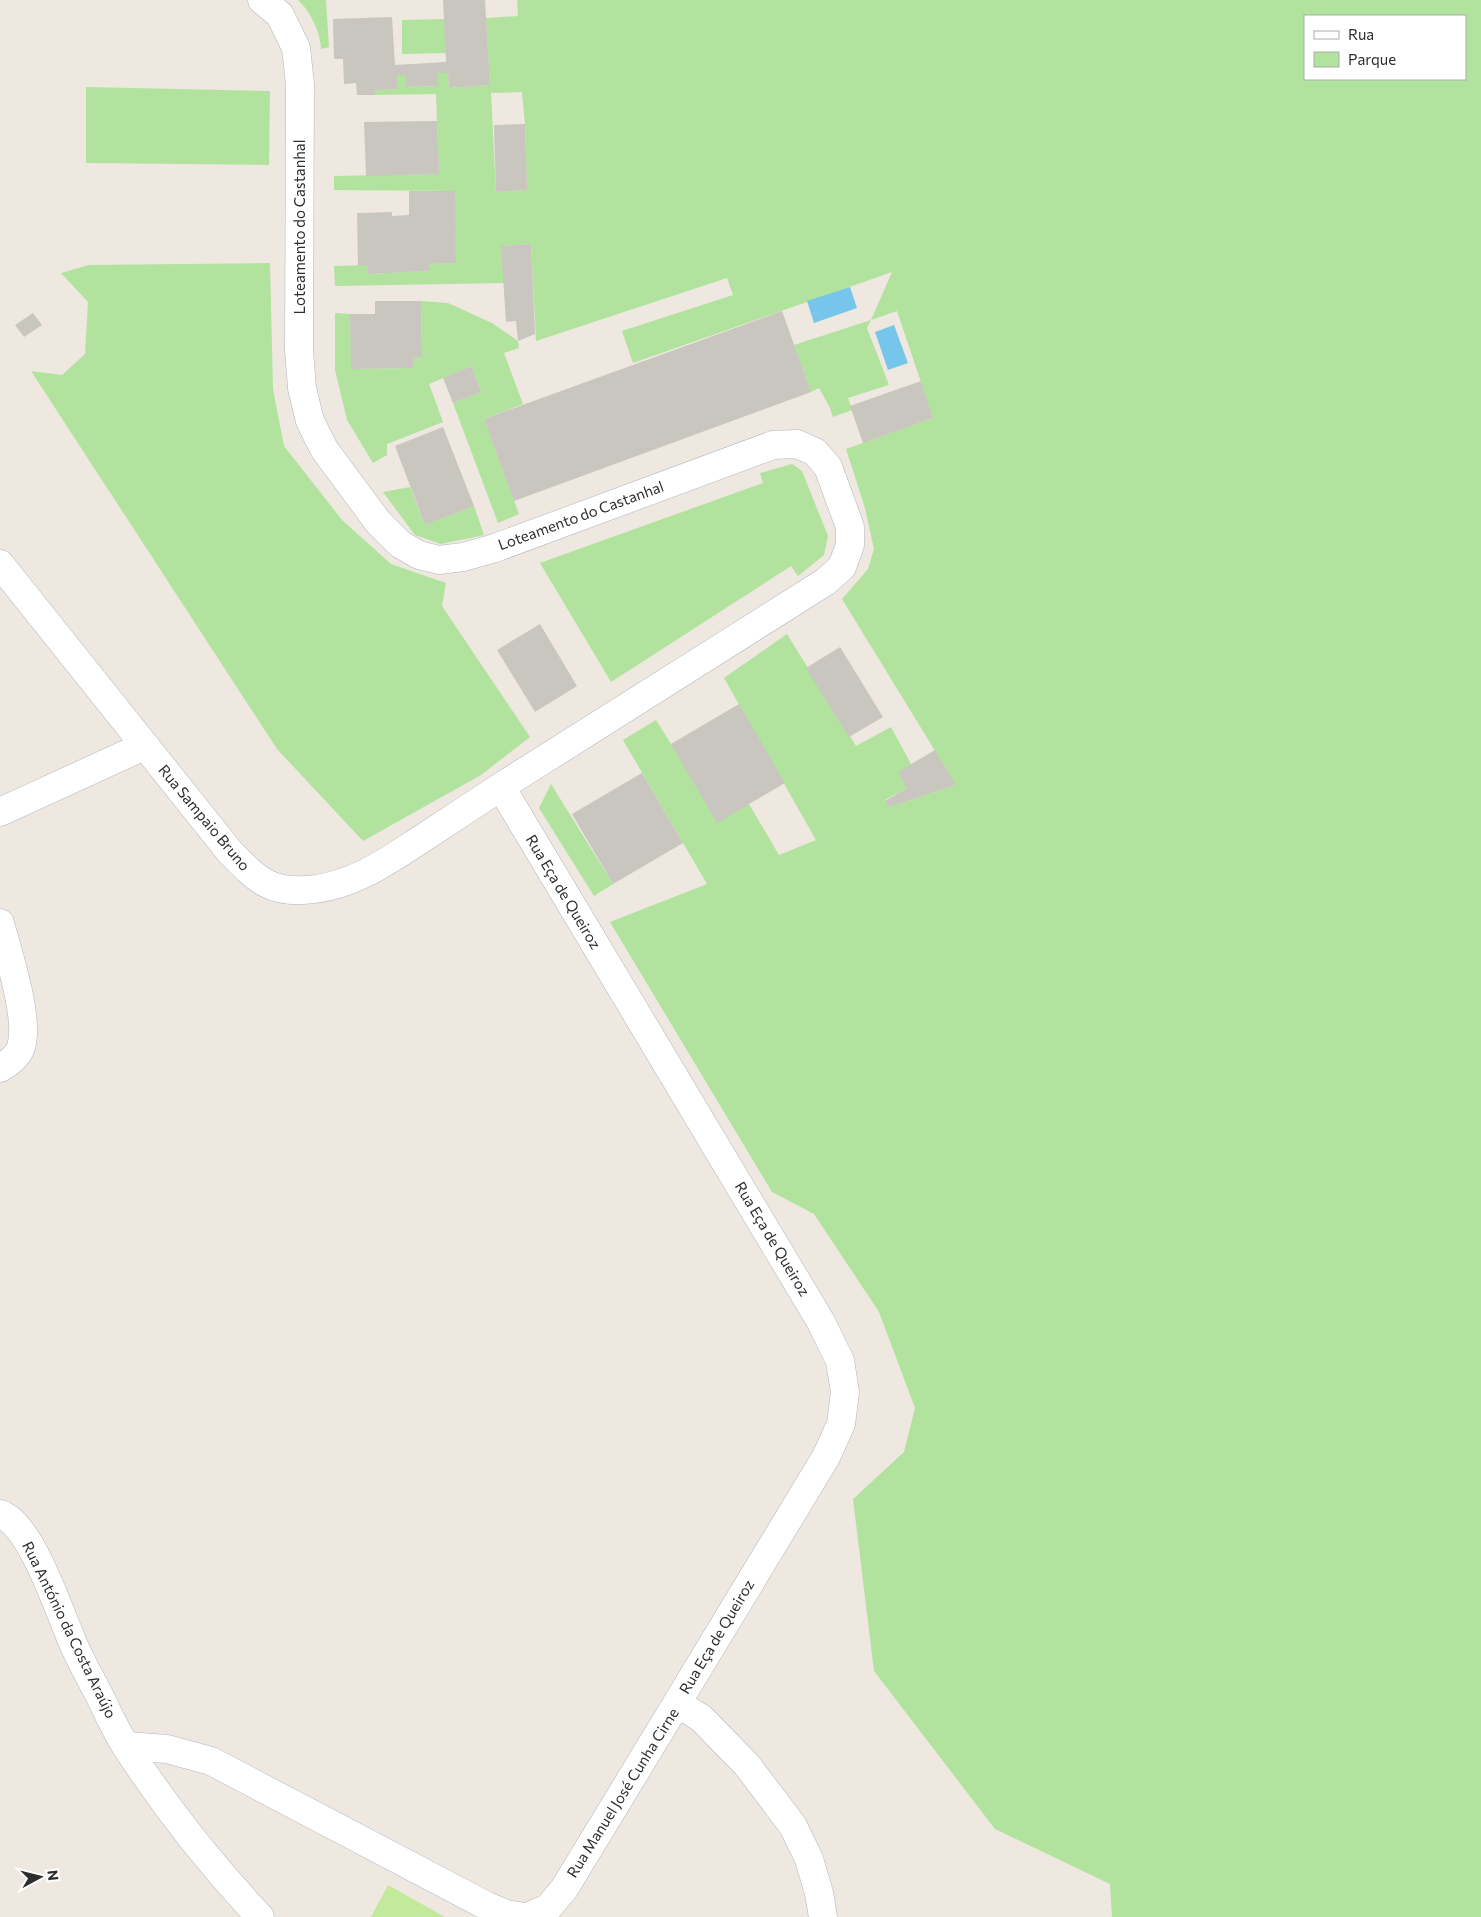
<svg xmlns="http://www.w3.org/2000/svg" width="1481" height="1917" font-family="Commissioner,sans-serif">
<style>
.green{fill:#b1e29e;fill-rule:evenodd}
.pitch{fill:#c3e99a}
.water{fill:#76c6ec}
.building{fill:#c9c5bf}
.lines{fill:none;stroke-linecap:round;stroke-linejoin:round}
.minor-casing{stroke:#b3b5bf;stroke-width:29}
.minor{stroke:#fff;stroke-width:28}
.labels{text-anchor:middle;stroke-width:4.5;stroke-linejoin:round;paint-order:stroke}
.street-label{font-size:15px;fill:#2d2d2d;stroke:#fff}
</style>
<rect width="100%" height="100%" fill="#eee8e0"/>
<g class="green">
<path d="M298,0H326L329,47L321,49C321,33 310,11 298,0Z"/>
<path d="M517,0H1481V1917H1112L1110,1884L995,1829L874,1671L853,1499L904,1452L915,1408L879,1312L814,1214L772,1192L610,922L707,884L623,740L656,720L671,744L749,804L779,855L816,840L724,678L787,634L856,746L891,727L911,764L907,788L885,800L890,807L956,785L842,599L868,569L874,549L865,508L846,449L933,418L897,311L871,320L867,328L889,385L848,398L852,410L833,417L830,408L819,388L811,392L794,345L871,320L892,272L633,363L622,331L733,295L727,278L536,341L531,244L501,246L505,283L335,286L334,266L368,265V274L429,271V264L456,263L454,191L334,190V176L439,174L436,94L375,95V90L398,89L397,75H405L407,87L438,86V73H448L449,88L490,85L486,18L518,16ZM1305,16H1465V79H1305ZM522,92L525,124L527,190L496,192L491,93Z"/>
<path d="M444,19L446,53L402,54V20Z"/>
<path d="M86,87L270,91L269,165L86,163Z"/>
<path d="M270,263L273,389L284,446L342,520L391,564L446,583L442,606L530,737L481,775L363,841L277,749L31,371L62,375L85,354L88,302L61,273L89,265Z"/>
<path d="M421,301L448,303L492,323L518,341L519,348L504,353L523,404L484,419L519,514L498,523L453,403L481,392L472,366L429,384L443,422L387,444V455L373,463L347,420L335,370V313L350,314L352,369L413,368V359L422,357Z"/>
<path d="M792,464L802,471L828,536L824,555L798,576L791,566L611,682L540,563L763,483L760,473Z"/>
<path d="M410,487L425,525L474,506L484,535L441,544L415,535L383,492Z"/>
<path d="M551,784L613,884L594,896L539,808Z"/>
</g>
<path class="pitch" d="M388,1885L445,1917H371Z"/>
<g class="water">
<path d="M850,287L857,308L814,323L807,301Z"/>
<path d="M894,325L908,363L888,370L875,332Z"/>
</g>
<g class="building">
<path d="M443,0H485L490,85L449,88L448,73H438V86L406,87L405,75H397L398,89L375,90V95H357L356,83L344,84L343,59H334L333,19L392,17L395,65L446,62Z"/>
<path d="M437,121L439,174L366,176L364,122Z"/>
<path d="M525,124L527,190L496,192L494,125Z"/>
<path d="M409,191H455L456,263L429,264V271L368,274V265L358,266L357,213L392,212V216L409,215Z"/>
<path d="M531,244L535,334L518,341L516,321L506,322L501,246Z"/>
<path d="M375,301H421L422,357L413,359V368L351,369L350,314H375Z"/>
<path d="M782,311L811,392L514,501L484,419Z"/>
<path d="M33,313L42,325L24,337L15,325Z"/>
<path d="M472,366L481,392L453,403L443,378Z"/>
<path d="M921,381L933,418L863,443L850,406Z"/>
<path d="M443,427L474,506L425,525L395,446Z"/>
<path d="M540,624L577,686L535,712L497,650Z"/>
<path d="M840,647L883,717L849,737L806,668Z"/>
<path d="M739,704L785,783L717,823L671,744Z"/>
<path d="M935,750L956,785L890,807L885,801L907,788L898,772Z"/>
<path d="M642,773L683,843L613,884L572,814Z"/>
</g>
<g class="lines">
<g class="minor-casing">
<g id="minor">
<path d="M0,564L230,852C258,881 272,895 315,889C356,884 389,860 423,838C449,821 476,803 502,786C609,718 717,650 825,582L842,567L850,545V527L828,467L815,452L797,444L773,445L495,548L463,557L439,560L419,555L400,544L378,522L324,449L310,421L302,388L299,350L300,84L296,48L280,15L262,0"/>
<path d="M501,787L821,1322L840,1361L845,1392L841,1424L826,1457L677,1703"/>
<path d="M0,812L144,746"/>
<path d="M0,923C8,953 30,1019 21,1047C18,1056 9,1063 0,1068"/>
<path d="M0,1514C31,1523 60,1614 73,1643C80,1660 89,1675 97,1691C107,1710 115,1730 127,1748C166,1808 211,1865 260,1917"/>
<path d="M126,1746L167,1749L211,1761L485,1905L506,1914L524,1917"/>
<path d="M527,1917L548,1908L564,1889L677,1703L701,1718L747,1765L793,1826L809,1859L819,1893L823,1917"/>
</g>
</g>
<use href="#minor" class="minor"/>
</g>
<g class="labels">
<g class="street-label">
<text transform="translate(300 227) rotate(-90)" y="5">Loteamento do Castanhal</text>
<text transform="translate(581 516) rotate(-20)" y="5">Loteamento do Castanhal</text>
<text transform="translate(204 818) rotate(50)" y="5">Rua Sampaio Bruno</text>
<text transform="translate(563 892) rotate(59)" y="5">Rua Eça de Queiroz</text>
<text transform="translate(772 1239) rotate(59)" y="5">Rua Eça de Queiroz</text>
<text transform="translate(69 1630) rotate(64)" y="5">Rua António da Costa Araújo</text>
<text transform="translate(717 1637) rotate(-59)" y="5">Rua Eça de Queiroz</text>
<text transform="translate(623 1793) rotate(-58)" y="5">Rua Manuel José Cunha Cirne</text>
</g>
</g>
<rect x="1304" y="15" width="162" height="65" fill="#ffffff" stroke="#ababab"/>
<rect x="1314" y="31" width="25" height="8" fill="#ffffff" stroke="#ababab"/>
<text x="1348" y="40" font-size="15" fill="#2d2d2d">Rua</text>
<rect x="1314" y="52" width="25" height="15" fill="#b1e29e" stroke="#ababab"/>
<text x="1348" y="65" font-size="15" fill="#2d2d2d">Parque</text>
<g transform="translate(40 1877) rotate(83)" stroke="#ffffff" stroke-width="4" paint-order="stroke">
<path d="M0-4L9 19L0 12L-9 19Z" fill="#2d2d2d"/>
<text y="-8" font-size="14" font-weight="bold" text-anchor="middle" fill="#2d2d2d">N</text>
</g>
</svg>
